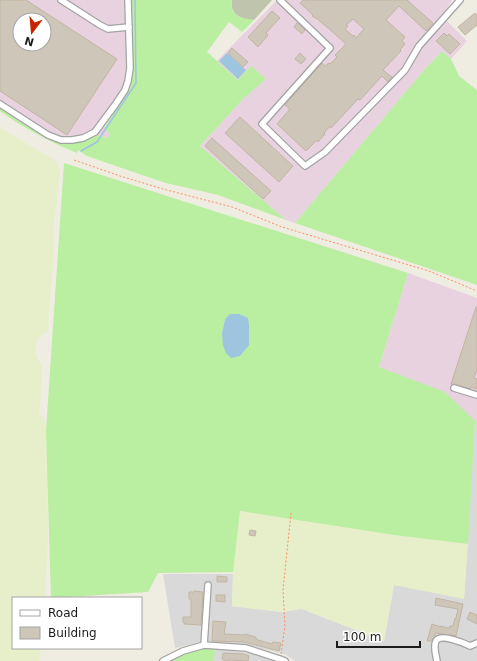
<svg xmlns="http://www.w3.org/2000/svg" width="477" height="661" font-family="'DejaVu Sans',sans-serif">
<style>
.residential{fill:#dad9d9}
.industrial{fill:#e8d2e0;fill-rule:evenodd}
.construction{fill:#bfc4ac}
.farmland{fill:#e6efca}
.grass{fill:#baeea1;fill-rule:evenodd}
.water{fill:#9dc5e0}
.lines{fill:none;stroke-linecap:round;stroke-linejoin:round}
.stream{stroke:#9dc5e0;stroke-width:1.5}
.building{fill:#cfc6ba;stroke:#c1b5a2;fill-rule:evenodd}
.minor-casing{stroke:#a3a3a3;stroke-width:8}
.path{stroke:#ff8d61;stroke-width:1;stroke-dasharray:2 2;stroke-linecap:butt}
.minor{stroke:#fff;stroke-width:5.5}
</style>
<rect width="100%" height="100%" fill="#efece1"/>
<g class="residential">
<path d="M477,420V661H295L285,654L241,644L206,641L175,648L163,574H233L232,606L281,612L302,609L384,641L394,585L464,598L475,421Z"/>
<path d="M215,649L249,653L282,661H214Z"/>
</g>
<g class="industrial">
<path d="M0,0H132V80L130,89L104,127L110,134L107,138L97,135L83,141L63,143L49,138L0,107ZM20,20H44V44H20Z"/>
<path d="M277,0H452L442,16L467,41L451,59L442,51L425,69L295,223L286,220L200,146L243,99L266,79L238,80L217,61Z"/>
<path d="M408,273L477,298V420L475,421L379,367Z"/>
</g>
<path class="construction" d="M232,0H272L254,20L243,19L235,14L232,8Z"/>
<g class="farmland">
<path d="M0,128L53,159L57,163L60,171L57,200L54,222L53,268L49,307L48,332L43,334L38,339L36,344L35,349L36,355L42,367L41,396L39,409V414L44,419L46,428L48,534L45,598H13V648H41L39,661H0Z"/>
<path d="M240,511L394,535L468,544L464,599L394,585L384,641L302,609L281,612L232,606L233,572Z"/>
</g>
<g class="grass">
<path d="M132,0H232C230,16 240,18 254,20L242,32L229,22L207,52L238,80L251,66L266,79L243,99L200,146L286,220L218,195L166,183L145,176L87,156L78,150L77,153C52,143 22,127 0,111V107L49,138L63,143L83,141L97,135L107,138L110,134L104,128L130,89L132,80Z"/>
<path d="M442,51L451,59L459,76L477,90V285L295,223L425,69Z"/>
<path d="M64,163L408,273L379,367L445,392L475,421L468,544L394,535L240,511L233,572L158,573L148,592L51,598L46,431ZM225,319L249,326V345L222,333Z"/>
<path d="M203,646L215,647L214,661H168L184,653Z"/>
</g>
<g class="water">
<path d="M227,53L246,70L238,79L219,61Z"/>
<path d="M230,314H239L248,318L249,325V345L240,356L231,358L226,353L223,345L222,333L225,319Z"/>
</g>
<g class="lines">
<path class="stream" d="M81,151L97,142L136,83L135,0"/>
</g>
<g class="building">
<path d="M0,0H26L117,59L67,135L0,91ZM20,20H44V44H20Z"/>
<path d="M303,0H407L433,23L426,31L399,6L386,20L405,37L402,41L405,44L400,50L401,51L383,70L392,77L388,82L382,76L361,99L360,100L358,99L331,128L330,126L324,133L325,134L318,142L317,140L306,151L277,124L290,109L285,105L322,63L325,66L329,63L330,64L337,57L335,55L346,44L328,28L316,18H315L312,16L313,15L300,3ZM353,19L364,29L356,38L354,35L353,36L345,29L348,26L346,25Z"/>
<path d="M272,11L280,18L266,33L268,35L258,47L248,37Z"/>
<path d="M475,13L477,16V25L465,35L458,27Z"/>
<path d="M297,23L305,30L302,34L294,27Z"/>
<path d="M444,33L447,36L449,34L460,44L450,54L436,41Z"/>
<path d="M232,48L248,62L243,67L228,53Z"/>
<path d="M300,53L306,59L301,64L295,59Z"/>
<path d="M240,117L293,166L279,182L225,133Z"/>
<path d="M212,138L271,191L263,199L205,146Z"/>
<path d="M476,307H477V369L474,378L477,379V389L471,387L470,389L455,384H451Z"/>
<path d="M250,530L256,531L255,536L249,535Z"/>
<path d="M217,576L227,577V582H217Z"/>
<path d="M194,591L203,592L201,625L184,624V622H183V617H191V599H189V592H194Z"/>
<path d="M216,595H225V602L216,601Z"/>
<path d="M436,598L463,604L456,636L436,633L432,641H427L432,624L441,627V626L449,628L450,626H453L455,618H456L458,609L435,605Z"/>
<path d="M470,612L477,615V624L467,619Z"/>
<path d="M213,621L226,622L224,634L245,635V634L256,637V639L258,640L272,644L273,642L281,643L279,651L244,642L212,641Z"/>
<path d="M223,653L244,654L249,656L248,661L229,660V661H224V659H222Z"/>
</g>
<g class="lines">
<g class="minor-casing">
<g id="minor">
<path d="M61,0L100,25L108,29L129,27"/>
<path d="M280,0L330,48L262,124L305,166L325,152L405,70L419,46L460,0"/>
<path d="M0,104L48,135L61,140H72L83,138L95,132L115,105L125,90L128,81L130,68L128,0"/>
<path d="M454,388L477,395"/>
<path d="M204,645L208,585"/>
<path d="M163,661L183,651L204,645L246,648L280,659L285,661"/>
<path d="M437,661C436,655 433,647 436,641C440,633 464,643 470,646L477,643"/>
</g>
</g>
<g class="path">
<path d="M74,160L120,176L163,189L232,207L282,227L429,271L477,291"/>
<path d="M281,654L285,626L283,590L291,513"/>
</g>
<use href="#minor" class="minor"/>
</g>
<rect x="12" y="597" width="130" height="52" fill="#ffffff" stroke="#a4a4a4"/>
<rect x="20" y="610" width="20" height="6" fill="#ffffff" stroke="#a4a4a4"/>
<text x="48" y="617" font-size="12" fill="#1c1c1c">Road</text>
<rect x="20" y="627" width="20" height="12" fill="#cfc6ba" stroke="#a4a4a4"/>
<text x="48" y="637" font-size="12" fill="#1c1c1c">Building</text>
<g transform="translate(32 32) rotate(196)"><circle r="19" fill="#ffffff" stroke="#a4a4a4"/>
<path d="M0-3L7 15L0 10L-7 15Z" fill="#c82300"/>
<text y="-6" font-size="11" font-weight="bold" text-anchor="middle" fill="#1c1c1c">N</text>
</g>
<path d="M337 641v6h83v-6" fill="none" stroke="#1c1c1c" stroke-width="2"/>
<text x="343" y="641" font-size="12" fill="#1c1c1c" stroke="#ffffff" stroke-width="3" paint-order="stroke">100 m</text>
</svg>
